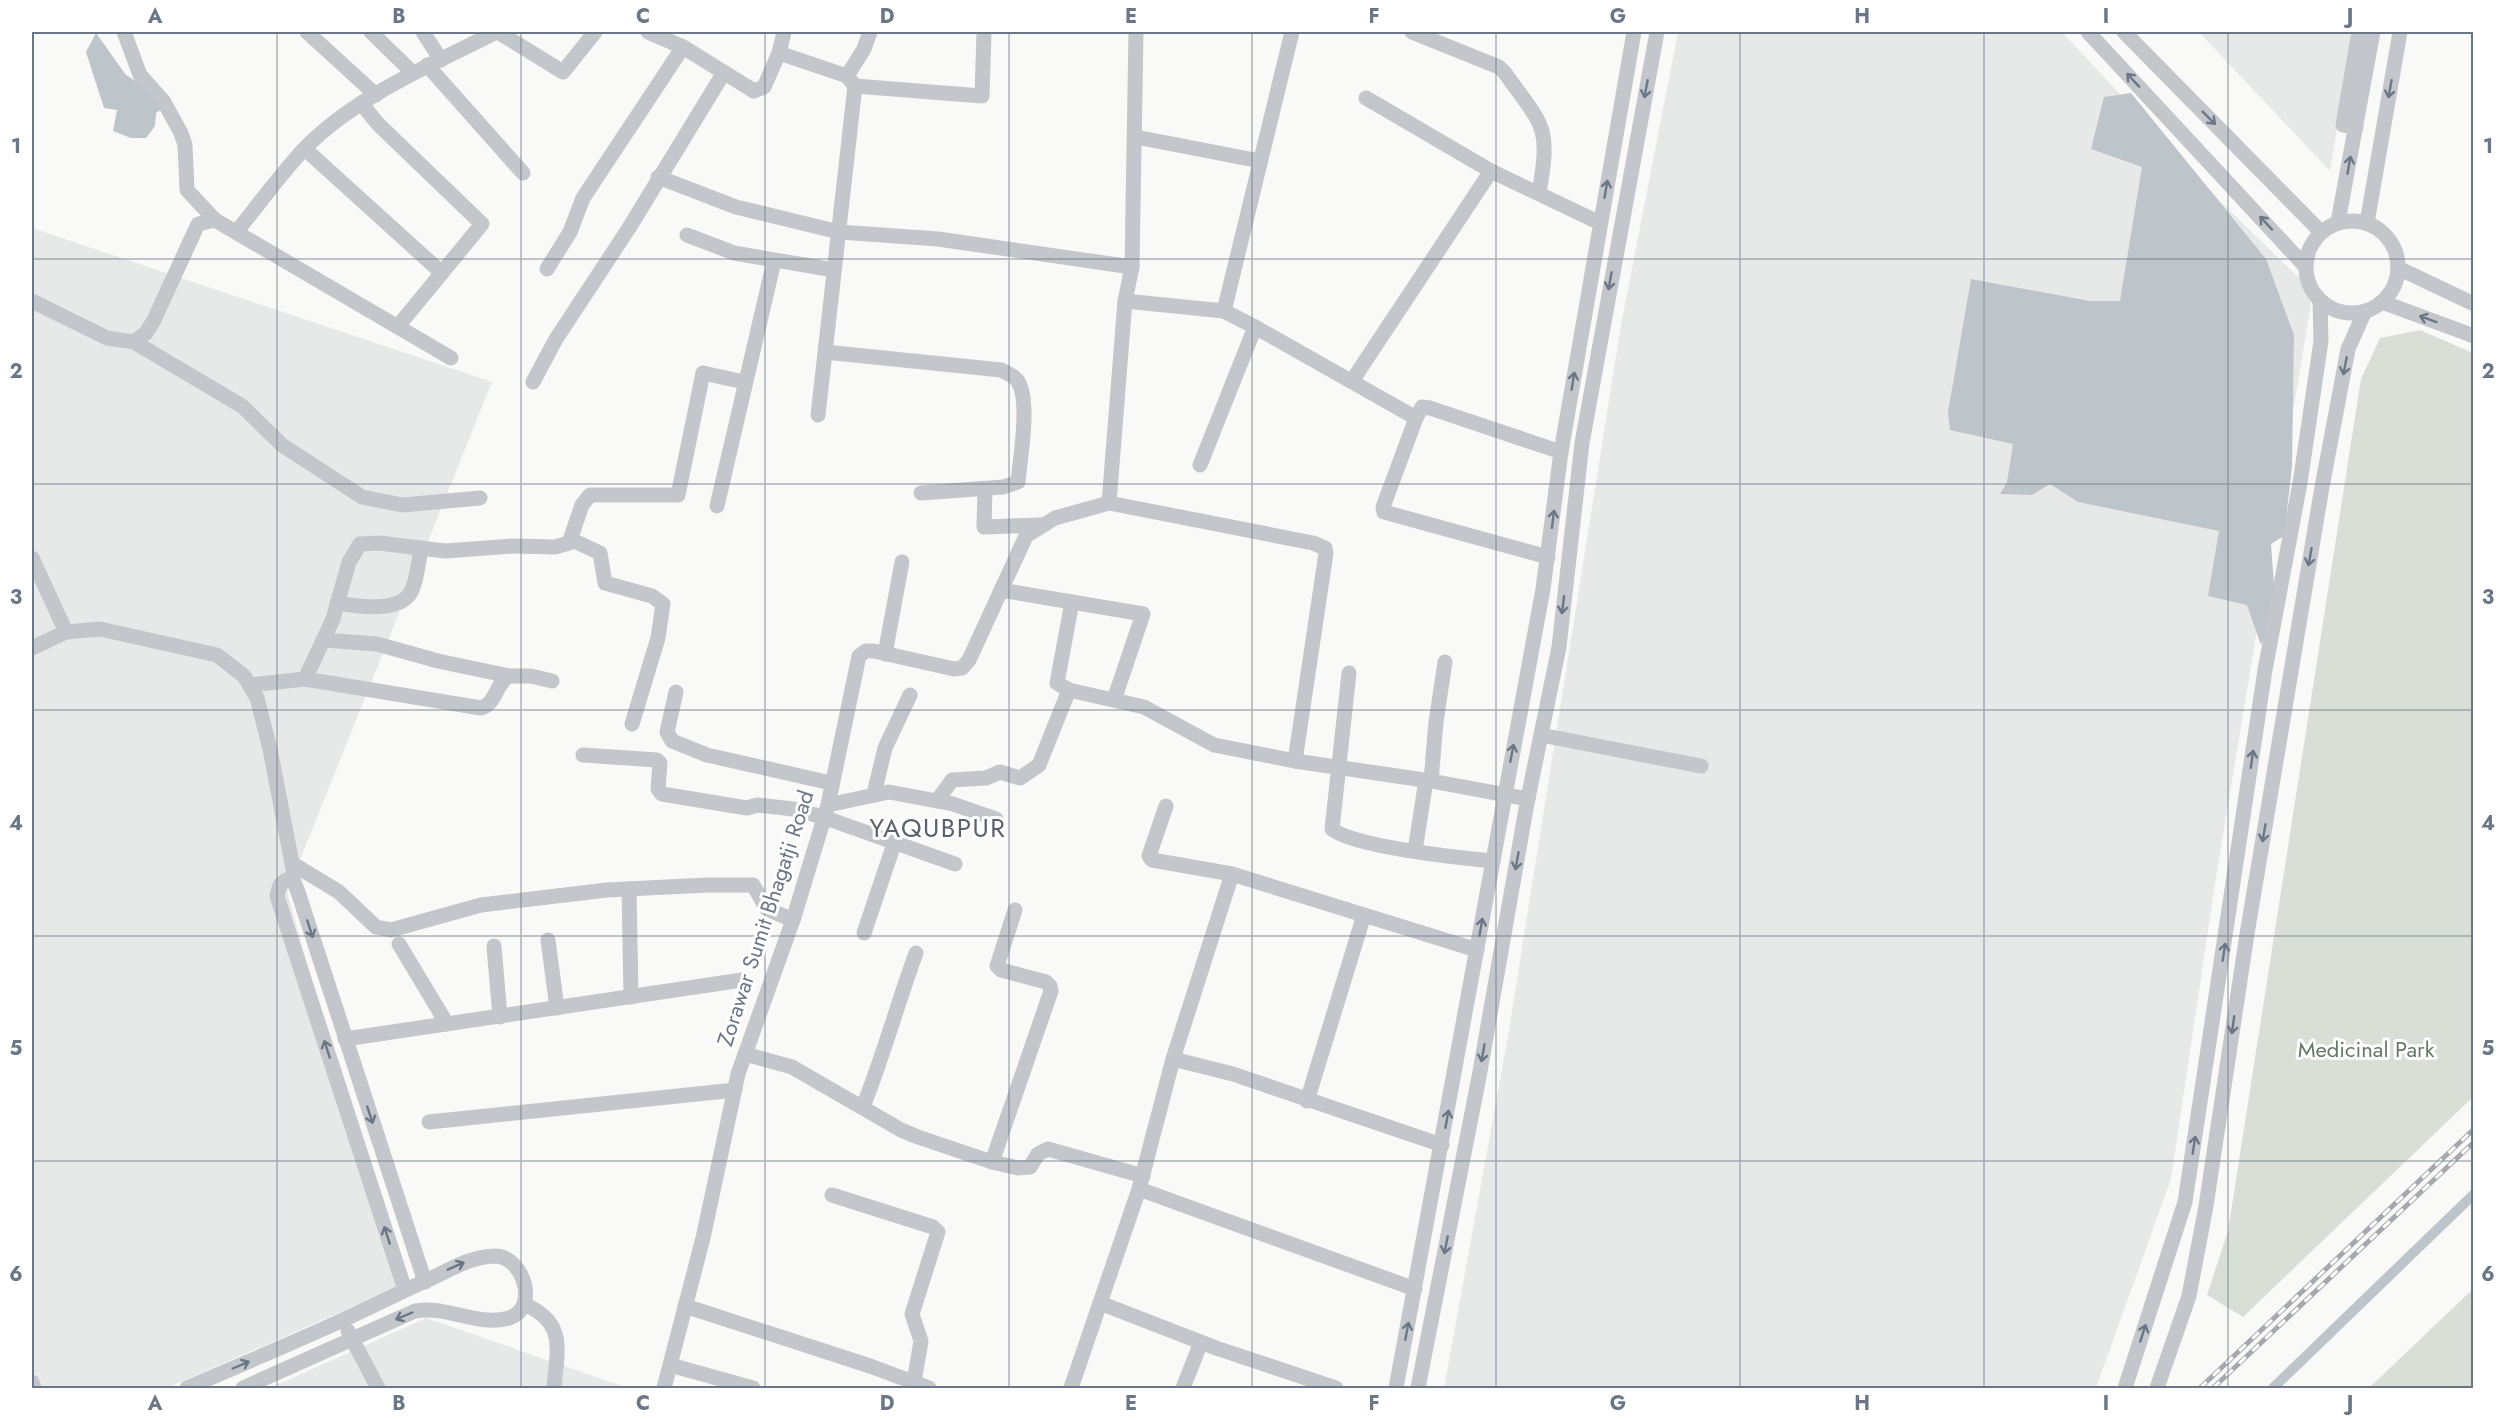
<svg xmlns="http://www.w3.org/2000/svg" width="2505" height="1420" font-family="Jost,sans-serif">
<style>
.built{fill:#e7e8e8}
.green{fill:#d9ded7}
.water{fill:#bdc5cb}
.lines{fill:none;stroke-linecap:round;stroke-linejoin:round}
.canal{stroke:#bdc5cb;stroke-width:10}
.minor{stroke:#c3c6ca;stroke-width:15}
.rail-casing{stroke:#a5a9af;stroke-width:5}
.rail{stroke:#fff;stroke-width:3;stroke-dasharray:9;stroke-linecap:butt}
.oneway{stroke:#6b7786}
.grid{fill:none;stroke:#6b7786;stroke-width:1.5;stroke-opacity:0.55}
.labels{text-anchor:middle;stroke-width:6;stroke-linejoin:round;paint-order:stroke}
.street-label{font-size:22px;fill:#6b7786;stroke:#fff}
.park-label{font-size:22px;fill:#667965;stroke:#fff}
.quarter-label{font-size:26px;letter-spacing:1.5px;fill:#58616c;stroke:#fff}
.neatline{fill:none;stroke:#6b7786;stroke-width:2}
.grid-label{font-size:20px;text-anchor:middle;font-weight:bold;fill:#6b7786}
</style>
<rect width="100%" height="100%" fill="#f9f9f7"/>
<g class="built">
<path d="M1678,32H2062L2221,202L2296,275L2314,285L2215,884L2171,1179L2096,1388H1444L1508,1036L1621,325Z"/>
<path d="M2199,32H2353L2330,171Z"/>
<path d="M32,228L492,382L287,892L398,1287L167,1388H41L32,1368Z"/>
<path d="M426,1318L628,1388H270Z"/>
</g>
<g class="green">
<path d="M2420,330L2473,353V1097L2243,1317L2207,1295L2228,1231L2361,379L2380,338Z"/>
<path d="M2473,1289V1388H2369Z"/>
</g>
<g class="water">
<path d="M96,33L126,75L148,89L164,108L156,113L155,126L146,138H131L113,131L117,110L104,108L86,52Z"/>
<path d="M2131,93L2266,259L2294,335L2292,467L2284,536L2271,544L2276,612L2261,645L2247,605L2208,596L2219,531L2078,502L2050,484L2032,495L2000,494L2007,482L2013,444L1950,430L1948,412L1971,279L2090,301H2120L2142,167L2091,149L2104,97Z"/>
</g>
<g class="lines">
<path class="canal" d="M2273,1388L2474,1194"/>
<g class="minor">
<path d="M124,32L140,75L164,102L181,133L185,145L187,190L215,220"/>
<path d="M307,32L376,95"/>
<path d="M371,32L413,73"/>
<path d="M423,32L441,60"/>
<path d="M498,32L563,72L595,32"/>
<path d="M648,32L683,47L754,91L764,87L779,53L784,32"/>
<path d="M1412,32L1499,67L1505,73C1543,127 1551,124 1539,193"/>
<path d="M2088,32L2305,266"/>
<path d="M2124,32L2321,232"/>
<path d="M779,53L847,76"/>
<path d="M427,65L523,173"/>
<path d="M855,86L982,96L984,32"/>
<path d="M1366,98L1491,171L1600,223"/>
<path d="M361,103L378,124L482,224L399,325"/>
<path d="M2356,127L2343,125L2359,32"/>
<path d="M1136,137L1260,161"/>
<path d="M305,149L442,273"/>
<path d="M658,177L736,207L839,232L938,239L1132,267"/>
<circle cx="2352" cy="267" r="46"/>
<path d="M2338,222L2373,32"/>
<path d="M2367,223L2400,32"/>
<path d="M237,231C259,204 280,175 304,149C357,95 430,66 496,32"/>
<path d="M687,235L734,253L834,270"/>
<path d="M2398,268L2474,304"/>
<path d="M547,269L570,232L583,198L683,47"/>
<path d="M32,301L107,338L134,342L242,406L282,445L362,497L403,505L480,498"/>
<path d="M1125,301L1224,311"/>
<path d="M2382,302L2474,336"/>
<path d="M1255,327L1224,311L1292,32"/>
<path d="M134,342L146,333L154,320L198,224L215,220L451,358"/>
<path d="M825,352L1001,370C1007,373 1013,375 1017,380C1031,399 1020,458 1018,482L1003,487L921,493"/>
<path d="M1352,381L1491,171"/>
<path d="M533,382L556,339L629,228L723,74"/>
<path d="M818,415L855,86L847,76L864,49L870,32"/>
<path d="M1416,418L1383,507L1384,512L1548,557"/>
<path d="M1200,465L1255,327L1416,418L1422,407L1430,408L1561,452"/>
<path d="M985,489L984,527L1041,525"/>
<path d="M1109,503L1125,301L1132,267L1136,32"/>
<path d="M717,506L774,261"/>
<path d="M572,540L600,553L605,583L652,596L663,604L658,638L632,724"/>
<path d="M32,558L66,632"/>
<path d="M1001,590L1143,614L1114,700"/>
<path d="M337,603C357,606 394,613 409,595C417,584 418,562 421,550"/>
<path d="M324,640L377,644L438,661L509,676"/>
<path d="M32,648L66,632L100,629L217,655L244,676L257,698L270,749L294,874"/>
<path d="M885,654L902,562"/>
<path d="M1349,673L1332,829C1354,847 1461,858 1493,861"/>
<path d="M305,679L333,619L349,562L360,544L379,543L445,551L513,546L555,547L569,543L582,505L590,495H678L703,373L744,382"/>
<path d="M250,685L305,679L481,708C497,703 495,684 509,676H531L552,681"/>
<path d="M1069,690L1057,683L1072,602"/>
<path d="M676,692L667,732L672,741L707,755L831,783"/>
<path d="M1541,735L1701,766"/>
<path d="M583,755L657,760L660,763L658,789L662,794L747,808L757,805L793,809L823,817L955,864"/>
<path d="M1431,781L1436,722L1445,662"/>
<path d="M874,794L885,748L910,695"/>
<path d="M937,801L952,780L986,778L1000,772L1020,778L1039,765L1069,690L1144,707L1214,745L1295,761L1431,781L1528,799"/>
<path d="M828,805L889,792L953,804L996,819"/>
<path d="M1166,806L1149,856L1152,860L1232,874L1477,950"/>
<path d="M1415,851L1426,780"/>
<path d="M293,864L339,892L376,927L391,930L481,905L607,890L707,885H753L767,909L793,920"/>
<path d="M629,889L631,997"/>
<path d="M864,933L894,844"/>
<path d="M548,940L557,1008"/>
<path d="M399,944L447,1024"/>
<path d="M494,946L500,1017"/>
<path d="M345,1039L742,980"/>
<path d="M745,1054L792,1067L901,1130L918,1137L992,1162L1018,1168L1030,1167L1038,1154L1048,1149L1143,1176"/>
<path d="M1173,1059L1233,1074L1442,1145"/>
<path d="M1307,1101L1364,915"/>
<path d="M863,1107C883,1057 897,1005 916,953"/>
<path d="M429,1122L735,1090"/>
<path d="M992,1162L1051,991L1050,986L1046,982L1001,970L997,966L1015,910"/>
<path d="M1139,1189L1415,1289"/>
<path d="M832,1195L933,1227L938,1232L912,1314L921,1341L913,1388"/>
<path d="M405,1290L277,896L280,885L286,880L294,882L298,892L425,1282"/>
<path d="M1100,1303L1216,1348L1336,1388"/>
<path d="M524,1304C567,1323 557,1349 554,1388"/>
<path d="M685,1306L870,1366L929,1388"/>
<path d="M348,1331L378,1388"/>
<path d="M670,1365L753,1388"/>
<path d="M32,1382L34,1388"/>
<path d="M187,1388C240,1365 293,1343 345,1319C371,1307 397,1294 423,1282C448,1272 466,1257 495,1256C523,1256 540,1308 509,1318C478,1327 446,1305 415,1311L243,1388"/>
<path d="M664,1388L703,1238L738,1074L793,920L828,805L859,656L866,651H874L954,669L962,668L969,660L1026,536L1055,518L1109,503L1313,543L1325,548L1326,553L1295,761"/>
<path d="M1071,1388L1139,1189L1173,1059L1232,874"/>
<path d="M1183,1388L1201,1342"/>
<path d="M1396,1388L1543,589L1561,452L1634,32"/>
<path d="M1418,1388L1479,1077L1527,803L1559,647L1582,443L1657,32"/>
<path d="M2125,1388L2185,1202L2265,670L2300,483L2321,341L2320,300"/>
<path d="M2157,1388L2189,1296L2206,1206L2247,934L2322,487L2348,349L2365,311"/>
</g>
<g class="rail-casing">
<g id="rail">
<path d="M2200,1388L2474,1129"/>
<path d="M2213,1388L2474,1142"/>
</g>
</g>
<use href="#rail" class="rail"/>
</g>
<defs><path id="oneway-shaft" d="M-6 0H5M1.5-3L5.5 0L1.5 3" fill="none" stroke-width="1.6" stroke-linecap="round" stroke-linejoin="round" transform="scale(1.5)"/></defs>
<g class="oneway">
<use href="#oneway-shaft" transform="translate(2133 80) rotate(-133)"/>
<use href="#oneway-shaft" transform="translate(1646 89) rotate(101)"/>
<use href="#oneway-shaft" transform="translate(2390 89) rotate(100)"/>
<use href="#oneway-shaft" transform="translate(2209 118) rotate(45)"/>
<use href="#oneway-shaft" transform="translate(2349 165) rotate(-80)"/>
<use href="#oneway-shaft" transform="translate(1606 189) rotate(-80)"/>
<use href="#oneway-shaft" transform="translate(2266 223) rotate(-133)"/>
<use href="#oneway-shaft" transform="translate(1610 281) rotate(100)"/>
<use href="#oneway-shaft" transform="translate(2428 319) rotate(-160)"/>
<use href="#oneway-shaft" transform="translate(2345 366) rotate(101)"/>
<use href="#oneway-shaft" transform="translate(1573 381) rotate(-81)"/>
<use href="#oneway-shaft" transform="translate(1553 519) rotate(-83)"/>
<use href="#oneway-shaft" transform="translate(2310 557) rotate(100)"/>
<use href="#oneway-shaft" transform="translate(1563 605) rotate(97)"/>
<use href="#oneway-shaft" transform="translate(1512 753) rotate(-79)"/>
<use href="#oneway-shaft" transform="translate(2252 759) rotate(-82)"/>
<use href="#oneway-shaft" transform="translate(2264 833) rotate(100)"/>
<use href="#oneway-shaft" transform="translate(1517 861) rotate(100)"/>
<use href="#oneway-shaft" transform="translate(1481 927) rotate(-80)"/>
<use href="#oneway-shaft" transform="translate(310 929) rotate(72)"/>
<use href="#oneway-shaft" transform="translate(2224 952) rotate(-81)"/>
<use href="#oneway-shaft" transform="translate(2233 1025) rotate(98)"/>
<use href="#oneway-shaft" transform="translate(327 1049) rotate(-108)"/>
<use href="#oneway-shaft" transform="translate(1483 1053) rotate(100)"/>
<use href="#oneway-shaft" transform="translate(370 1115) rotate(72)"/>
<use href="#oneway-shaft" transform="translate(1447 1119) rotate(-80)"/>
<use href="#oneway-shaft" transform="translate(2194 1145) rotate(-81)"/>
<use href="#oneway-shaft" transform="translate(387 1235) rotate(-108)"/>
<use href="#oneway-shaft" transform="translate(1446 1245) rotate(101)"/>
<use href="#oneway-shaft" transform="translate(456 1266) rotate(-24)"/>
<use href="#oneway-shaft" transform="translate(404 1316) rotate(157)"/>
<use href="#oneway-shaft" transform="translate(1407 1331) rotate(-79)"/>
<use href="#oneway-shaft" transform="translate(2143 1333) rotate(-72)"/>
<use href="#oneway-shaft" transform="translate(241 1365) rotate(-23)"/>
</g>
<path class="grid" d="M277,32V1388M521,32V1388M765,32V1388M1009,32V1388M1252,32V1388M1496,32V1388M1740,32V1388M1984,32V1388M2228,32V1388M32,259H2474M32,484H2474M32,710H2474M32,936H2474M32,1161H2474"/>
<g class="labels">
<g class="street-label">
<text transform="translate(765 918) rotate(-72)" y="8">Zorawar Sumit Bhagatji Road</text>
</g>
<g class="park-label">
<text x="2366" y="1057">Medicinal Park</text>
</g>
<g class="quarter-label">
<text x="938" y="837">YAQUBPUR</text>
</g>
</g>
<rect width="2505" height="1420" fill="none" stroke="#ffffff" stroke-width="66"/>
<rect x="33" y="33" width="2439" height="1354" class="neatline"/>
<g class="grid-label">
<text x="155" y="23">A</text>
<text x="399" y="23">B</text>
<text x="643" y="23">C</text>
<text x="887" y="23">D</text>
<text x="1131" y="23">E</text>
<text x="1374" y="23">F</text>
<text x="1618" y="23">G</text>
<text x="1862" y="23">H</text>
<text x="2106" y="23">I</text>
<text x="2350" y="23">J</text>
<text x="16" y="153">1</text>
<text x="2488" y="153">1</text>
<text x="16" y="378">2</text>
<text x="2488" y="378">2</text>
<text x="16" y="604">3</text>
<text x="2488" y="604">3</text>
<text x="16" y="830">4</text>
<text x="2488" y="830">4</text>
<text x="16" y="1055">5</text>
<text x="2488" y="1055">5</text>
<text x="16" y="1281">6</text>
<text x="2488" y="1281">6</text>
<text x="155" y="1410">A</text>
<text x="399" y="1410">B</text>
<text x="643" y="1410">C</text>
<text x="887" y="1410">D</text>
<text x="1131" y="1410">E</text>
<text x="1374" y="1410">F</text>
<text x="1618" y="1410">G</text>
<text x="1862" y="1410">H</text>
<text x="2106" y="1410">I</text>
<text x="2350" y="1410">J</text>
</g>
</svg>
